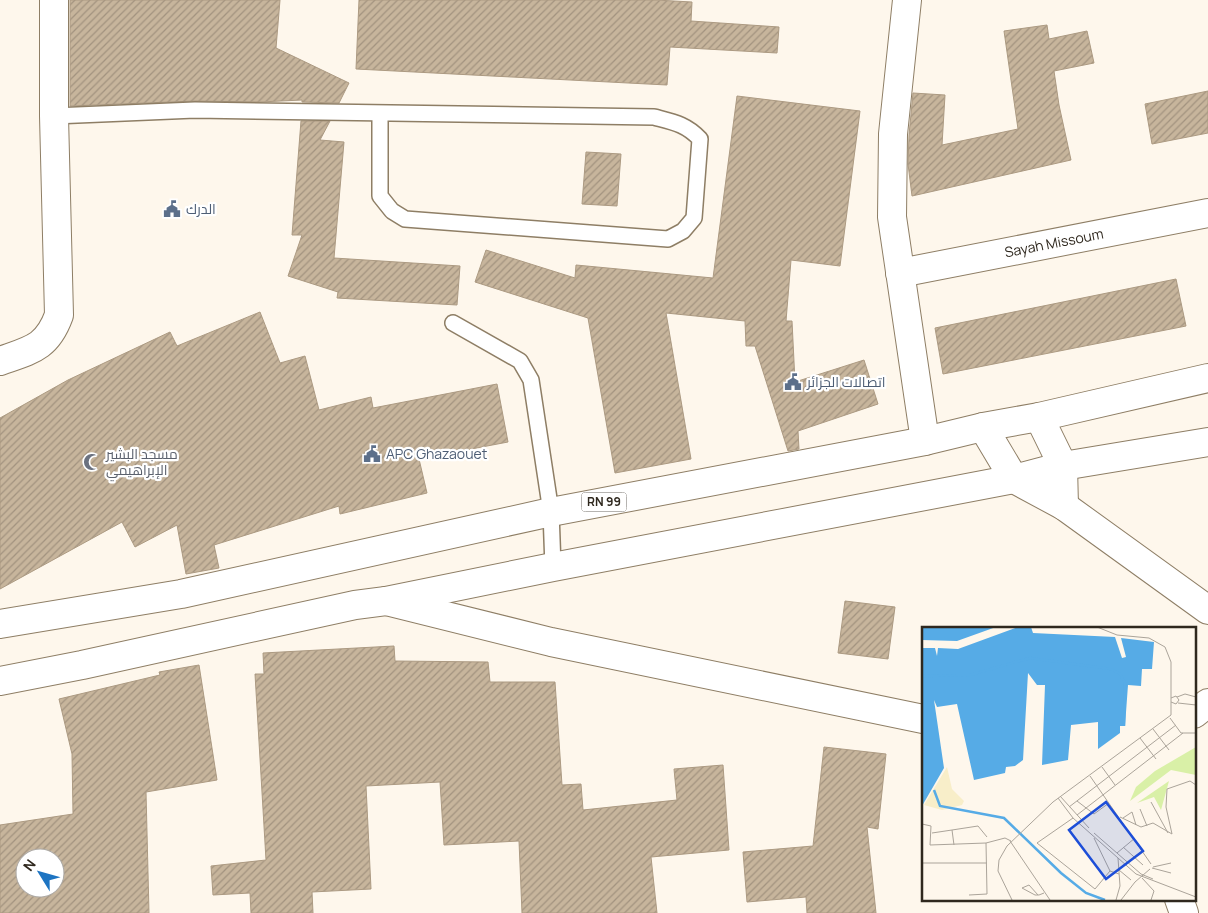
<svg xmlns="http://www.w3.org/2000/svg" width="1208" height="913" font-family="Manrope,Cairo,sans-serif">
<style>
.building{fill:url(#building-hatch);stroke:#ac9a82;fill-rule:evenodd}
.lines{fill:none;stroke-linecap:round;stroke-linejoin:round}
.lane-casing{stroke:#8e7e65;stroke-width:18}
.street-casing{stroke:#8e7e65;stroke-width:30}
.secondary-casing{stroke:#8e7e65;stroke-width:30}
.primary-casing{stroke:#8e7e65;stroke-width:30}
.lane{stroke:#fff;stroke-width:15}
.street{stroke:#fff;stroke-width:28}
.secondary{stroke:#fff;stroke-width:28}
.primary{stroke:#fff;stroke-width:28}
.labels{text-anchor:middle;stroke-width:4.5;stroke-linejoin:round;paint-order:stroke}
.shield{fill:#fff;stroke:#6d6862;stroke-width:1}
.shield-label{font-size:12px;font-weight:bold;fill:#2f281e}
.service-label{font-size:14px;fill:#4e5e75;stroke:#fff;text-anchor:start}
.street-label{font-size:14px;fill:#2f281e;stroke:#fff}
.worship-label{font-size:14px;fill:#5b616d;stroke:#fff;text-anchor:start}
.inset-river{fill:none;stroke:#56abe6;stroke-width:2.5}
.inset-road{fill:none;stroke:#aba49a;stroke-width:1}
.view{fill:#1d4ed8;fill-opacity:0.15;stroke:#1d4ed8;stroke-width:2.5}
.inset-edge{fill:none;stroke:#2f281e;stroke-width:2.5}
</style>
<defs>
<pattern id="building-hatch" width="6" height="6" patternUnits="userSpaceOnUse" patternTransform="scale(1.25)"><rect width="6" height="6" fill="#c7b59c"/><path d="M-1 1l2-2M0 6l6-6M5 7l2-2" fill="none" stroke="#a2937f"/></pattern>
</defs>
<rect width="100%" height="100%" fill="#fef7ec"/>
<g class="building">
<path d="M70,0H280L276,48L349,83L339,103L302,102V100L260,102L195,101L70,106Z"/>
<path d="M359,0H656L692,2L691,21L779,27L777,53L670,47L667,85L356,69Z"/>
<path d="M1047,25L1049,39L1087,31L1094,63L1054,71L1059,105L1071,160L912,196L908,164L909,135L913,93L945,95L942,145L1018,129L1004,31Z"/>
<path d="M1208,91V133L1152,144L1145,104Z"/>
<path d="M737,96L860,111L840,266L791,260L786,321H792L795,382L864,360L878,404L798,431L799,449L788,451L755,346H746L745,321L666,313L691,459L615,473L588,318L475,282L486,250L575,278L576,265L713,278Z"/>
<path d="M301,121H330L320,140L344,142L334,258L460,266L457,305L337,298L338,292L288,276L302,235H292Z"/>
<path d="M586,152L621,154L617,206L582,204Z"/>
<path d="M1176,279L1186,326L943,374L935,328Z"/>
<path d="M260,312L280,363L305,356L319,410L371,397L373,408L497,384L508,442L419,459L427,493L340,514L339,506L214,545L219,568L186,574L177,525L135,547L122,522L0,589V418L68,380L170,332L177,346Z"/>
<path d="M845,601L895,607L888,659L838,653Z"/>
<path d="M394,646L395,661L488,662L490,682H555L562,785L581,784L583,810L677,800L674,769L723,765L729,850L651,857L657,913H522L519,841L444,845L440,782L366,786L371,889L312,892L313,913H251L250,893L213,895L211,866L266,860L255,674H264L263,653Z"/>
<path d="M199,665L217,780L146,792L149,913H0V825L73,814L72,754L59,699L160,675L159,672ZM25,858H55V888H25Z"/>
<path d="M824,747L886,754L878,829L867,827L876,913H807L806,897L747,902L743,852L813,846Z"/>
</g>
<g class="lines">
<g class="lane-casing">
<g id="lane">
<path d="M54,116L195,110L654,117C673,122 686,124 700,139L694,218L683,231L668,239L405,219L392,211L380,196V113"/>
<path d="M453,323L520,361L531,380L551,512L553,567"/>
</g>
</g>
<g class="street-casing">
<g id="street">
<path d="M907,0L893,134L892,217L925,441"/>
<path d="M900,273L1208,213"/>
<path d="M0,361C31,350 47,348 59,315L54,116V0"/>
<path d="M386,601L551,642L923,719"/>
<path d="M1194,714L1208,703"/>
<path d="M1179,899L1184,913"/>
</g>
</g>
<g class="secondary-casing">
<g id="secondary">
<path d="M1039,417L1063,466L1064,506"/>
<path d="M983,427L1014,479L1064,506L1208,610"/>
</g>
</g>
<g class="primary-casing">
<g id="primary">
<path d="M0,624L181,594L551,512L925,441L983,427L1039,417L1208,378"/>
<path d="M0,681L82,665L355,605L386,601L553,567L1014,479L1063,466L1208,442"/>
</g>
</g>
<use href="#lane" class="lane"/>
<use href="#street" class="street"/>
<use href="#secondary" class="secondary"/>
<use href="#primary" class="primary"/>
</g>
<defs>
<g id="civic-bare" transform="scale(1.35)"><path d="M-.6-6.5H3V-4.5H.6V-3L4-1V1h2V6H-6V1h2V-1L-.6-3ZM-1.2 2.5V6h2.4V2.5Z" fill="#5c6f8a" stroke="#fff" stroke-width="2.5" paint-order="stroke"/></g>
<g id="mosque-bare" transform="scale(1.35)"><path d="M3.5-4.9A6 6 0 1 0 3.5 4.9A5 5 0 1 1 3.5-4.9Z" fill="#6b7280" stroke="#fff" stroke-width="2.5" paint-order="stroke"/></g>
</defs>
<g fill-rule="evenodd">
<use href="#civic-bare" x="172" y="209"/>
<use href="#civic-bare" x="793" y="382"/>
<use href="#civic-bare" x="372" y="454"/>
<use href="#mosque-bare" x="92" y="462"/>
</g>
<g class="labels">
<rect class="shield" x="581.5" y="492.5" width="45" height="19" rx="4"/>
<g class="shield-label">
<text x="604" y="506">RN 99</text>
</g>
<g class="service-label">
<text x="186" y="214">الدرك</text>
<text x="807" y="387">اتصالات الجزائر</text>
<text x="386" y="459">APC Ghazaouet</text>
</g>
<g class="street-label">
<text transform="translate(1054 243) rotate(-11)" y="5">Sayah Missoum</text>
</g>
<g class="worship-label">
<text x="106" y="459">مسجد البشير<tspan x="106" dy="16">الإبراهيمي</tspan></text>
</g>
</g>
<g transform="translate(922 627)">
<rect width="274" height="274" fill="#fef7ec"/>
<path d="M274,120V148L249,143L208,174L214,160L233,144ZM247,154L239,183L232,170L215,176Z" fill="#d9f0a7"/>
<path d="M25,140L30,162L42,174L40,178L20,183L2,178Z" fill="#f8eec9"/>
<path d="M0,0H74L35,14L0,13ZM96,0H109L111,6L193,10L200,31L204,30L199,11L232,15L230,42H220L219,59L206,58L203,99H198V106L176,122V95L149,98L146,133L120,138L123,58H115L106,46L101,133L93,139L84,140L83,146L52,153L35,77L15,80L12,73L22,141L0,179V21H13L15,29L16,21L36,22Z" fill="#56abe6"/>
<path class="inset-river" d="M0,49L48,48L108,31L189,42L198,47L203,56L202,99M12,163L18,179L82,191L139,246L164,266L183,273"/>
<path class="inset-road" d="M175,0L195,8L227,11L243,20L249,35V88M255,70L263,67L274,70M249,71L254,69L257,73L254,77L249,75M256,76L274,78M248,91L259,106H274M231,102L247,123M218,111L234,132M180,140L193,158M168,149L229,237M138,169L167,201M136,171L151,191L214,247L274,270M155,174L172,187L187,176M229,175L246,206M147,180L254,98M218,182L225,199M155,188L261,106M198,190L219,200L231,196L250,207L244,180L245,162L268,154L274,158M151,191L115,216L173,262L188,244M201,191L210,185L214,198M0,197L9,199L8,218L64,216L83,211L89,214M30,203L56,199L65,210M10,206L30,203L32,218M172,206L219,247L231,252M172,211L188,244L197,247M88,214L128,273M201,220L221,238M195,226L213,211M0,236H65M231,240L249,236M230,241L249,246M197,243L209,253M220,251L232,264L229,273M47,268L65,267L64,216M116,268L107,258L100,261L113,268H117L122,266M90,273L76,244L77,233L85,219L131,175L249,88M194,273L198,259L196,231M199,273L213,255L228,242"/>
<path class="view" d="M184,175L221,224L184,252L147,203Z"/>
<rect width="274" height="274" class="inset-edge"/>
</g>
<g transform="translate(40 873) rotate(307)"><circle r="24" fill="#ffffff" stroke="#aca9a5"/>
<path d="M0-4L9 19L0 12L-9 19Z" fill="#1d74c2"/>
<text y="-8" font-size="14" font-weight="bold" text-anchor="middle" fill="#2f281e">N</text>
</g>
</svg>
